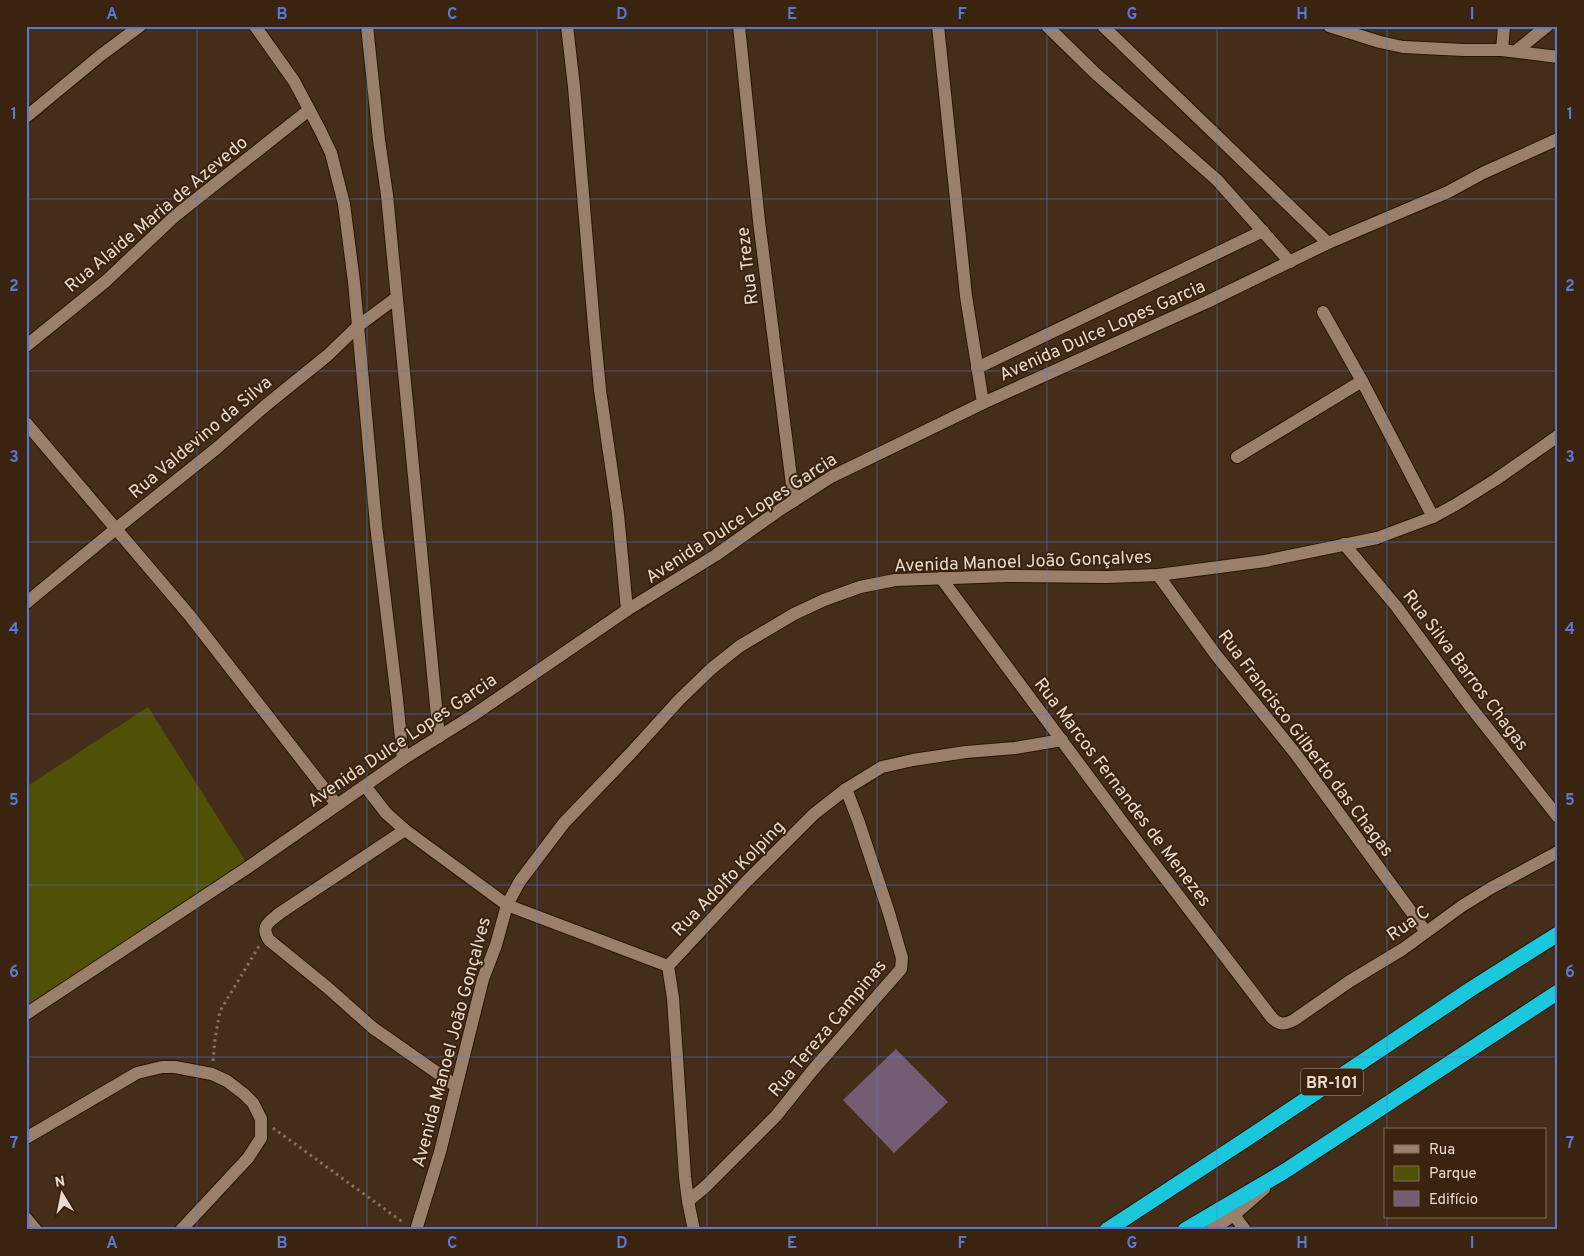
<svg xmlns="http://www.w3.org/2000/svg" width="1584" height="1256" font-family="Overpass,sans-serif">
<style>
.park{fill:#505106}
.building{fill:#745c72}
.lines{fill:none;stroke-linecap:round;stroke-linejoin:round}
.minor-casing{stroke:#2a1603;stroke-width:14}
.highway-casing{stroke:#2a1603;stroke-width:17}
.path{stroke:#847160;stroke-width:3;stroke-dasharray:2.5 4;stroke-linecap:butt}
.minor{stroke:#9a806a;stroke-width:12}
.highway{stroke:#1bc7dc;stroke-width:15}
.grid{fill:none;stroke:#5a78d5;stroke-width:1;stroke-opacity:0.55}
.labels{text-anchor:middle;stroke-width:4;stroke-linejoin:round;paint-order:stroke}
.shield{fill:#3a2410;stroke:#b4a395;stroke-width:1}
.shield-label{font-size:16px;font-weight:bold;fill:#e9dace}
.street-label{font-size:18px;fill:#e9dace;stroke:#3a2410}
.neatline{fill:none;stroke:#5a78d5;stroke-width:2}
.grid-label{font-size:16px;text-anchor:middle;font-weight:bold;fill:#5a78d5}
</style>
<rect width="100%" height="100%" fill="#442e1a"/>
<path class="park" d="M148,707L246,862L26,1006V787Z"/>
<path class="building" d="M896,1049L948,1102L894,1153L843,1100Z"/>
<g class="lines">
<g class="minor-casing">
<g id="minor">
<path d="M255,26L294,81L320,130L331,153L344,204L354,282L376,525L397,699L403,759"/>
<path d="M367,26L379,140L387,195L439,737"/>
<path d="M567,26L574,87L594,326L600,390L618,514L627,610"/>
<path d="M739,26L759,221L794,501"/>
<path d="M938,26L966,296L983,403"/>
<path d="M1047,26L1095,73L1217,180L1290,262"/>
<path d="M1103,26L1328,243"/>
<path d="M1329,26L1380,42L1403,47L1464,50H1502L1558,57"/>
<path d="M1502,50L1504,26"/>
<path d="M1516,51L1547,26"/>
<path d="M26,117L101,55L140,26"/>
<path d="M1323,312L1362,381L1433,517"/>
<path d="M26,346L106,281L175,216L309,110"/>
<path d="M977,368L1263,231"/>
<path d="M26,423L190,616L337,805"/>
<path d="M1237,457L1362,381"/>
<path d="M1344,544L1396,606L1469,705L1558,817"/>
<path d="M1158,575L1216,655L1295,753L1426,932"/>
<path d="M941,578L1123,823L1272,1018C1280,1025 1284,1025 1294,1020L1350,981L1403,949L1462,906L1491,888L1558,852"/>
<path d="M26,603L117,528L217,448L265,406L328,355L358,326L396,298"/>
<path d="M365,786L386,813L405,830L507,905L668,966"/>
<path d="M405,830L280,913C269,922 260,926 269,940L328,988L373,1028L456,1086"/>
<path d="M668,966L747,881L814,814L846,789L882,767L913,760L966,752L1015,748L1062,740"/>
<path d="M668,966L673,998L685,1177L688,1201L694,1230"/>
<path d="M26,1014L247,868L403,759L472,716L627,610L716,555L778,511L831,477L983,403L1207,302L1328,243L1448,192L1483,173L1558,139"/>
<path d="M26,1138L137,1073L162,1067H175L212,1074L227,1081L244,1094L253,1103L261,1119V1138L248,1158L181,1230"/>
<path d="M688,1201L705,1187L776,1116L812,1071L901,969L902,958L889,913L858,820L846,789"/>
<path d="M1234,1215L1245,1230"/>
<path d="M26,1218L36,1230"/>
<path d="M416,1230L440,1152L483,979L496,945L507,905L520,881L564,823L630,754L679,700L711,669L740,646L794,614L824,600L860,587L895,580L1007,576L1107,577L1158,575L1265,561L1377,538L1433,517L1455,505L1495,480L1558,436"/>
<path d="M1211,1230L1234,1215L1264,1189"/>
</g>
</g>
<g class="highway-casing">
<g id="highway">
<path d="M1107,1230L1245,1140L1471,989L1558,934"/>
<path d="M1185,1230L1285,1171L1558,992"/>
</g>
</g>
<g class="path">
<path d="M213,1061L215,1039L220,1011L259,946"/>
<path d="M273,1128L404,1223"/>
</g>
<use href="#minor" class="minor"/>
<use href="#highway" class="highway"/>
</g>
<path class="grid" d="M197,26V1230M367,26V1230M537,26V1230M707,26V1230M877,26V1230M1047,26V1230M1217,26V1230M1387,26V1130M26,199H1558M26,371H1558M26,542H1558M26,714H1558M26,885H1558M26,1057H1558M1387,1217V1230"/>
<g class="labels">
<rect class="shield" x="1301" y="1068.5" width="62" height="27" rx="4"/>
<g class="shield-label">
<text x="1332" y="1088">BR-101</text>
</g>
<g class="street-label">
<text transform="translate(156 214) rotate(-40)" y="6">Rua Alaide Maria de Azevedo</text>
<text transform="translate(747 266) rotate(-97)" y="6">Rua Treze</text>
<text transform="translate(1102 330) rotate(-24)" y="6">Avenida Dulce Lopes Garcia</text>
<text transform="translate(200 437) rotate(-40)" y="6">Rua Valdevino da Silva</text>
<text transform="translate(741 518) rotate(-33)" y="6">Avenida Dulce Lopes Garcia</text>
<text transform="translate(1023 561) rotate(-2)" y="6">Avenida Manoel João Gonçalves</text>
<text transform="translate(1466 670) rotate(53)" y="6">Rua Silva Barros Chagas</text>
<text transform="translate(402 740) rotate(-34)" y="6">Avenida Dulce Lopes Garcia</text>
<text transform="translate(1306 743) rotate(53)" y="6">Rua Francisco Gilberto das Chagas</text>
<text transform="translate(1123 792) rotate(53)" y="6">Rua Marcos Fernandes de Menezes</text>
<text transform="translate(728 878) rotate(-46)" y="6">Rua Adolfo Kolping</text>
<text transform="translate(1408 923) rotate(-35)" y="6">Rua C</text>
<text transform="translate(827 1028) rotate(-50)" y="6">Rua Tereza Campinas</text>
<text transform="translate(451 1042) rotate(-75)" y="6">Avenida Manoel João Gonçalves</text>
</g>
</g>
<rect width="1584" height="1256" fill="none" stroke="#3a2410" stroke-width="55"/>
<rect x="1384" y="1128" width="162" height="90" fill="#3a2410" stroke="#806d5c"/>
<rect x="1394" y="1145" width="25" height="8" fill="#9a806a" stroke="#806d5c"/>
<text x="1429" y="1154" font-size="15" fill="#e9dace">Rua</text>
<rect x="1394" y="1166" width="25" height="15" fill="#505106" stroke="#806d5c"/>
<text x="1429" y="1178" font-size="15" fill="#e9dace">Parque</text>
<rect x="1394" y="1191" width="25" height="15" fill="#745c72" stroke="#806d5c"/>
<text x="1429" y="1204" font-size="15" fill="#e9dace">Edifício</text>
<g transform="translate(62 1194) rotate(350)" stroke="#3a2410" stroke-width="4" paint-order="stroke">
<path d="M0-4L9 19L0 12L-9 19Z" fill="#e9dace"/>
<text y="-8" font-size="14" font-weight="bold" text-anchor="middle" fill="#e9dace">N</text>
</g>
<rect x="28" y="28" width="1528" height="1200" class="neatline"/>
<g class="grid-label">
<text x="112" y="19">A</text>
<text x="282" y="19">B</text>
<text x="452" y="19">C</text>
<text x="622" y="19">D</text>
<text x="792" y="19">E</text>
<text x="962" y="19">F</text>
<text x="1132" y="19">G</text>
<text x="1302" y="19">H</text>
<text x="1472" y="19">I</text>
<text x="14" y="119">1</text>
<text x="1570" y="119">1</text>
<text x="14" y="291">2</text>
<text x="1570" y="291">2</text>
<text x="14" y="462">3</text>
<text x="1570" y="462">3</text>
<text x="14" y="634">4</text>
<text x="1570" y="634">4</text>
<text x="14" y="805">5</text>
<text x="1570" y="805">5</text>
<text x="14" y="977">6</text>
<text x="1570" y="977">6</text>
<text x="14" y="1148">7</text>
<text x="1570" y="1148">7</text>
<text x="112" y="1248">A</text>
<text x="282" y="1248">B</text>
<text x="452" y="1248">C</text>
<text x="622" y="1248">D</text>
<text x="792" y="1248">E</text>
<text x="962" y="1248">F</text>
<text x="1132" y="1248">G</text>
<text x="1302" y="1248">H</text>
<text x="1472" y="1248">I</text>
</g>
</svg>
